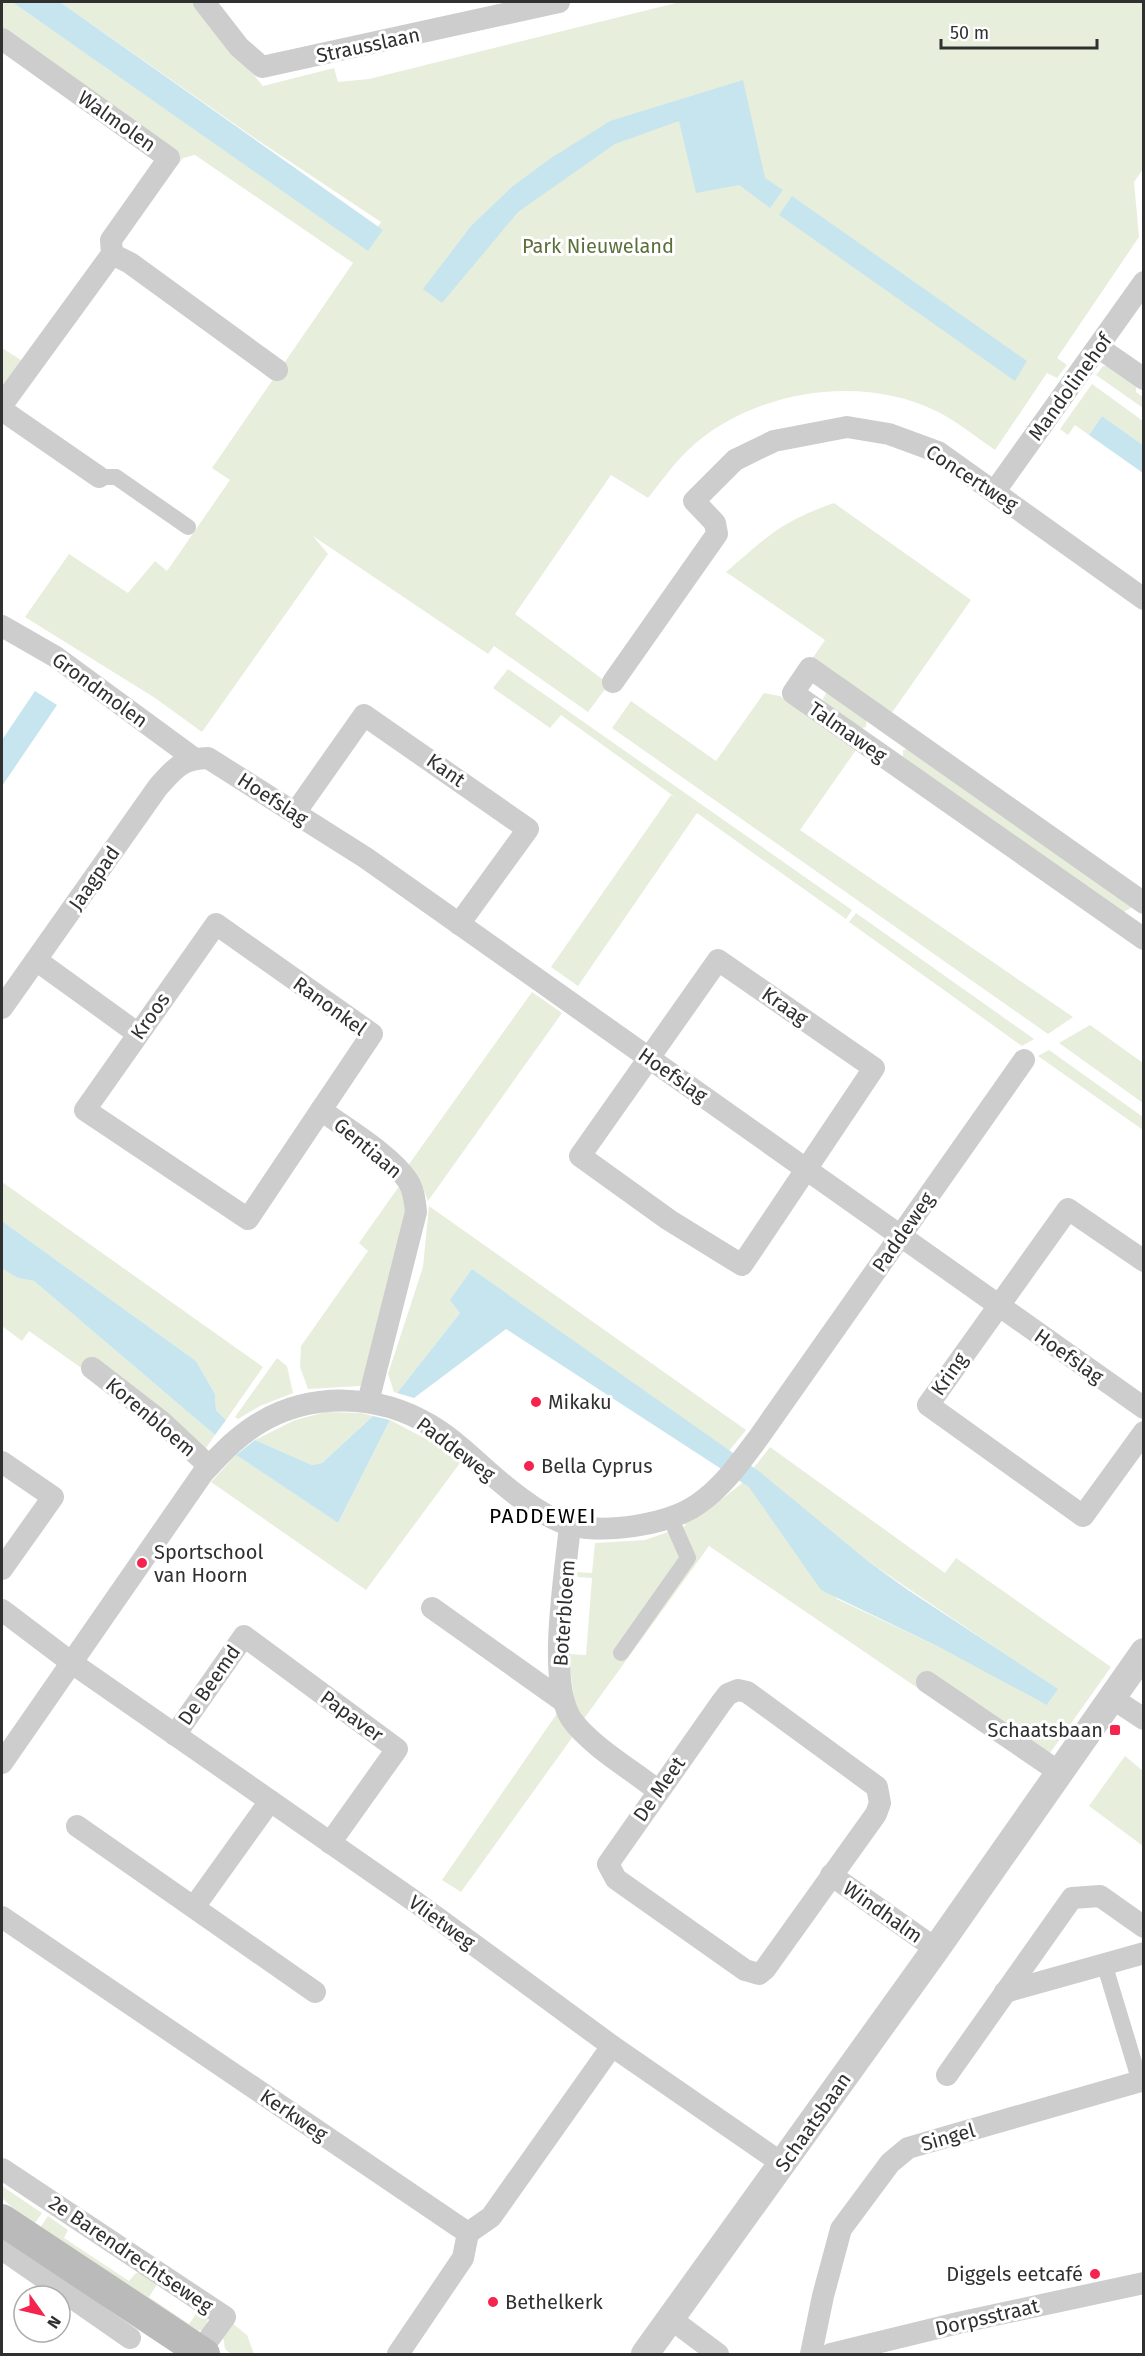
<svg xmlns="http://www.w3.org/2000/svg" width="1145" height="2356" font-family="'Fira Sans',sans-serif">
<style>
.green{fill:#e8eedc;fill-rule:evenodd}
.water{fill:#c7e5ef}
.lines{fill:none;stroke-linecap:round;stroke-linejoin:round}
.pedestrian{stroke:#cdcdcd;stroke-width:16}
.minor{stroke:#cdcdcd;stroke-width:22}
.tertiary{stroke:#cdcdcd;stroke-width:28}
.secondary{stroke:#bababa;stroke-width:32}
.poi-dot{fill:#f4244f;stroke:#fff;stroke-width:2}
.labels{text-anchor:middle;stroke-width:6;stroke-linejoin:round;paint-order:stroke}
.street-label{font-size:20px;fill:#303030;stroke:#fff}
.park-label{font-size:20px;fill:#5a6f39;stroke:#fff}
.poi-label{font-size:20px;fill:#303030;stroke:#fff;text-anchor:start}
.neighbourhood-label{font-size:21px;letter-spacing:1.5px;fill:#000;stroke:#fff}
</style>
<rect width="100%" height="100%" fill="#fff"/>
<g class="green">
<path d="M2,2H12L363,247L381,222L253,137L60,2H193L263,86L334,68L338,82L369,79L680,2H1143V169L1134,182L1139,237L1057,358L1067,365L1057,378L1047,373L995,450C977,438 958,422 938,412C860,372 748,391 686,452C672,466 660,483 648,498L611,475L515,614L609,684L588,712L494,646L488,654L313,536L328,554L202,732L155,698L25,617L69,554L128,593L155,561L167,571L230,480L212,468L353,263L195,155L183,158L178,165L2,36Z"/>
<path d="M2,348L21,360L2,390Z"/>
<path d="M1103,366H1109L1136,384V392L1143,397V408L1096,375Z"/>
<path d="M1092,384L1143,421V445L1102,416L1089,435L1075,425L1068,435L1060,429Z"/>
<path d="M834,503L971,600L891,714L812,659L825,640L726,572C768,536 780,522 834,503Z"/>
<path d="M508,669L852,910L846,919L697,813L578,986L551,967L671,795L679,800L561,715L550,728L493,688Z"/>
<path d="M827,692L867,716L866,727L858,729L824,705L823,699Z"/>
<path d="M764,693L780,696L856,750L800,830L1073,1017L1048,1034L612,728L631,701L716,761Z"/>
<path d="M912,748L1128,900L1131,908L1118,915L903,761V750Z"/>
<path d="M856,913L1034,1039L1022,1046L849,922Z"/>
<path d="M532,992L562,1013L428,1201L421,1182L407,1167Z"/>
<path d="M1090,1025L1143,1063V1103L1059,1043Z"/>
<path d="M1049,1050L1143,1117V1130L1038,1056Z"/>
<path d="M2,1182L263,1367L226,1420L216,1410L215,1394L196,1361L2,1221Z"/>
<path d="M400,1185L408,1205L365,1380L360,1386L308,1389L300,1367L301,1346L368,1251L359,1243Z"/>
<path d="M429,1206L746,1430L728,1452L472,1269L460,1313L397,1393L394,1392L388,1374L423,1267Z"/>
<path d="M2,1267L18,1278L34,1281L215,1435L206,1448L146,1397L87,1372L29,1331L22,1341L2,1326Z"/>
<path d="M277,1358L287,1366L293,1393L260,1406L238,1419L235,1417Z"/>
<path d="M326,1412L361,1413L373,1416L322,1463L312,1465L255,1440L295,1420Z"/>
<path d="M390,1420L430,1441L460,1463L366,1590L211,1482L236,1455L338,1523Z"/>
<path d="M770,1447L945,1573L956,1558L1111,1667L1038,1770L709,1546L583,1720L576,1712L568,1654L586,1655L592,1578L578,1577L577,1572L592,1573L595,1543L645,1540L685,1526L686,1518L722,1499L741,1484ZM760,1473L869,1562L1057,1689L1048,1704L939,1647L837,1599Z"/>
<path d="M558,1712L574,1735L461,1892L442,1880Z"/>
<path d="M1125,1756L1143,1771V1846L1089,1806Z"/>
<path d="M2,2186L42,2213L33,2226L2,2198Z"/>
<path d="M48,2216L68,2230L64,2238L129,2281L136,2273H141L158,2283L149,2297L189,2324L199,2310L208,2319L205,2330L195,2331L38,2231Z"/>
<path d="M232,2323L247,2335L254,2354H231L225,2349L223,2337Z"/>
</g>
<g class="water">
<path d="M12,2H60L383,230L368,251Z"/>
<path d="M743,80L765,178L783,190L770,208L739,185L696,193L679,121L615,144L518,212L442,303L423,289L471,226L513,186L551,158L610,121Z"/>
<path d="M792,196L1027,361L1015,381L779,215Z"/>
<path d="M1102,416L1143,445V473L1089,435Z"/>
<path d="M35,691L57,705L2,786V740Z"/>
<path d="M2,1221L196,1361L215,1394L216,1410L226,1420L215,1435L34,1281L18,1278L3,1269Z"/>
<path d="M472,1269L760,1472L869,1562L908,1590L1058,1689L1047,1705L939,1647L821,1590L749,1487L506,1329L414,1398L397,1393L460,1313L450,1300Z"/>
<path d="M373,1416L390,1420L338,1523L236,1455L255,1440L312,1465L322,1463Z"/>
</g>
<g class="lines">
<g class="pedestrian">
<path d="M99,477H116L188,527"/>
<path d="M621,1653L688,1558L670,1517"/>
<path d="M1104,1963L1140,2082"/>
</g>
<g class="minor">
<path d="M204,2L239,47L262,67L559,2"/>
<path d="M2,39L169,158L111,240L112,254L2,405"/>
<path d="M112,254L130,263L277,370"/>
<path d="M1098,347L1144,379"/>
<path d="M2,410L99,477"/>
<path d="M995,491L1144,282"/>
<path d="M2,626L56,657L195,759"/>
<path d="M613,682L717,534L715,523L694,501L735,460L774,441L847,427L889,434L938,452L1144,599"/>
<path d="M295,813L364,715L528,829L459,924"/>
<path d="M1144,903L810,668L793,693L1144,939"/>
<path d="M216,924L372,1034L248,1219L85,1110Z"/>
<path d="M36,960L137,1033"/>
<path d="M718,960L874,1068L742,1265L669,1220L580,1156Z"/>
<path d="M2,1008L158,787C175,768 181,759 208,758L366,858L1144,1408"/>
<path d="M321,1110C348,1130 390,1154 408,1181C414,1190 415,1202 416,1212L368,1402"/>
<path d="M1144,1261L1068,1209L928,1405L1083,1516L1144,1432"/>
<path d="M92,1368L162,1422L209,1466"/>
<path d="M2,1462L53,1497L2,1569"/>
<path d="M570,1525C566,1571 546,1683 572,1720C591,1746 632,1770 657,1790"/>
<path d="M432,1608L563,1701"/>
<path d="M2,1610L72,1663L417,1903L612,2046L783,2164"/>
<path d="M927,1682L1059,1772"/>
<path d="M738,1690L747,1692L877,1787L880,1803L876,1814L765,1969L759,1974L745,1970L616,1879L608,1864L721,1703L728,1694Z"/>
<path d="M1112,1698L1144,1719"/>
<path d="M175,1735L244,1636L397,1749L330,1843"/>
<path d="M2,1763L203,1473C221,1454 238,1435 261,1422C312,1392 379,1394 430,1425C464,1445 490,1477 522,1499C535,1509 555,1521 570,1525C606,1534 668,1525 698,1504C723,1487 741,1461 759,1437L1024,1060"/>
<path d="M77,1826L315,1992"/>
<path d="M831,1875L936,1949"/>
<path d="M194,1907L270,1801"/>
<path d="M2,1917L468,2233L463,2258L398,2354"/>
<path d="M1005,1992L1144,1953"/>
<path d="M947,2075L1072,1898L1100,1896L1144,1927"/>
<path d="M2,2169L225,2317L198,2354"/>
<path d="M468,2233L491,2217L612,2046"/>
<path d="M2,2249L130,2338"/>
<path d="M671,2319L718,2354"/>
<path d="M811,2354L823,2296L841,2229L890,2163L908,2148L1144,2080"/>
<path d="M831,2354L958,2323L1144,2283"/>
</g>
<path class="tertiary" d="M645,2354L936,1949L1144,1652"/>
<path class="secondary" d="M2,2220L204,2354"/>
</g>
<g class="poi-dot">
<circle cx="536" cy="1402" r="6"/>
<circle cx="529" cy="1466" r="6"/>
<circle cx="142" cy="1563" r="6"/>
<rect x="1109" y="1724" width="12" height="12" rx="3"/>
<circle cx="1095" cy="2274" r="6"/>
<circle cx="493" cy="2302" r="6"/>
</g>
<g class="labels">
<g class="street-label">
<text transform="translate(368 45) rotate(-12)" y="7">Strausslaan</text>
<text transform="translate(117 121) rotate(35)" y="7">Walmolen</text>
<text transform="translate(1070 387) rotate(-54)" y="7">Mandolinehof</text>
<text transform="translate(972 478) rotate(33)" y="7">Concertweg</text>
<text transform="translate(100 690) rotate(36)" y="7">Grondmolen</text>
<text transform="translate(848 732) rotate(35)" y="7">Talmaweg</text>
<text transform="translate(446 770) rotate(35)" y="7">Kant</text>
<text transform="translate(273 799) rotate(33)" y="7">Hoefslag</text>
<text transform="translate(94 878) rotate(-55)" y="7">Jaagpad</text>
<text transform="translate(330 1006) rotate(36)" y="7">Ranonkel</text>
<text transform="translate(785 1006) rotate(35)" y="7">Kraag</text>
<text transform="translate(150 1016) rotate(-55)" y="7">Kroos</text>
<text transform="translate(673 1075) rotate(35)" y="7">Hoefslag</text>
<text transform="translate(368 1148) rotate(40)" y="7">Gentiaan</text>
<text transform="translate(903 1232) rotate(-55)" y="7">Paddeweg</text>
<text transform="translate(1069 1356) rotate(35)" y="7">Hoefslag</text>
<text transform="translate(949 1374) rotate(-55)" y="7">Kring</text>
<text transform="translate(151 1417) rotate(40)" y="7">Korenbloem</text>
<text transform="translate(456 1449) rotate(37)" y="7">Paddeweg</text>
<text transform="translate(564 1613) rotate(-86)" y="7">Boterbloem</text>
<text transform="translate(209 1685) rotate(-55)" y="7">De Beemd</text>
<text transform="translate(352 1716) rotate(36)" y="7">Papaver</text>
<text transform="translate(659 1789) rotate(-55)" y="7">De Meet</text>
<text transform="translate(883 1912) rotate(35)" y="7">Windhalm</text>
<text transform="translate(442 1922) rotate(36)" y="7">Vlietweg</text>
<text transform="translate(294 2115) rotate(34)" y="7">Kerkweg</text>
<text transform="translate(813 2122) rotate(-55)" y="7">Schaatsbaan</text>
<text transform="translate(948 2137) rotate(-16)" y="7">Singel</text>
<text transform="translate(131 2254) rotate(34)" y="7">2e Barendrechtseweg</text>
<text transform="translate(987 2317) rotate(-13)" y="7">Dorpsstraat</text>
</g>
<g class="park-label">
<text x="598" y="253">Park Nieuweland</text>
</g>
<g class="poi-label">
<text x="548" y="1409">Mikaku</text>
<text x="541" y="1473">Bella Cyprus</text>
<text x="154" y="1559">Sportschool<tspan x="154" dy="23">van Hoorn</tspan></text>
<text x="1103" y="1737" text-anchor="end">Schaatsbaan</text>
<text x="1083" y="2281" text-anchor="end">Diggels eetcafé</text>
<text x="505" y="2309">Bethelkerk</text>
</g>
<g class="neighbourhood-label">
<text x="543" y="1523">PADDEWEI</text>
</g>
</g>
<rect width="1145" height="2356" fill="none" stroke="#303030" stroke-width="6"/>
<g transform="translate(42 2314) rotate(124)"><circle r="28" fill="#ffffff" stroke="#acacac" stroke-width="1.5"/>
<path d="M0-4.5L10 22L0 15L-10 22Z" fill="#f4244f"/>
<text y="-9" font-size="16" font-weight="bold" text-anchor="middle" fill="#303030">N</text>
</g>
<path d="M941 39v9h156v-9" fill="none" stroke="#303030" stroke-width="3"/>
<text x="950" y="39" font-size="18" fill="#303030" stroke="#ffffff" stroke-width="4.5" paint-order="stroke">50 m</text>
</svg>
